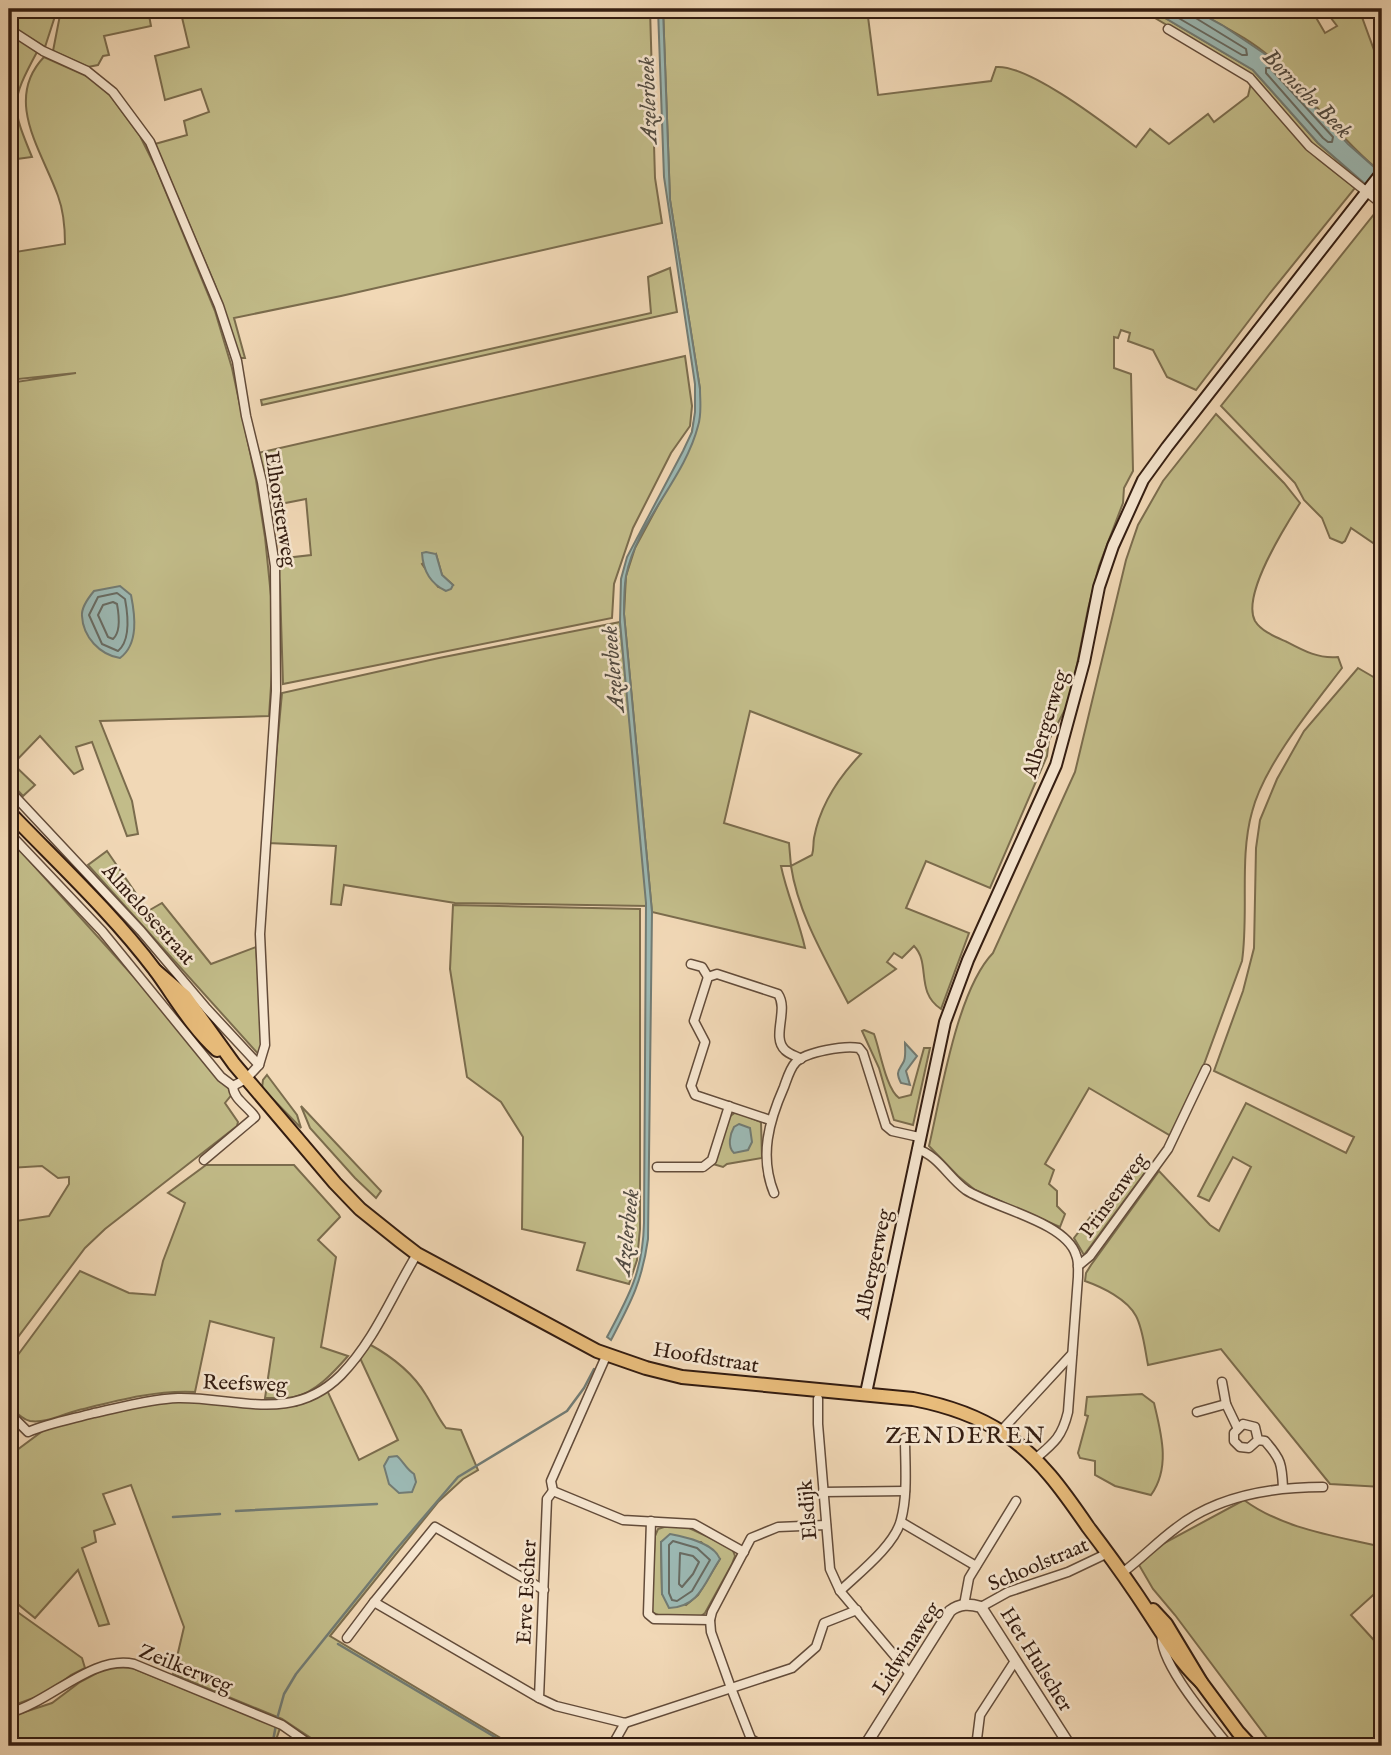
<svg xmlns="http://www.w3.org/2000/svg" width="1391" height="1755" font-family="'IM FELL English',serif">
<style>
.green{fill:#c2bc89;stroke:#7b6c4d;stroke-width:2;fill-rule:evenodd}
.water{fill:#9cb9b4;stroke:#727b73;stroke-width:2}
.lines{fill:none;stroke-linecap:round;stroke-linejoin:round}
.shore{stroke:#686b62;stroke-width:2}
.stream{stroke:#727b73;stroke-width:2.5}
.minor-casing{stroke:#634c3a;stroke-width:11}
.tertiary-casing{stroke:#634c3a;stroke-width:13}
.secondary-casing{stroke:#341d11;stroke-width:14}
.primary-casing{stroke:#341d11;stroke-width:16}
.minor{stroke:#f6e6d0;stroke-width:8}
.tertiary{stroke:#f6e6d0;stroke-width:10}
.secondary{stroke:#f6e6d0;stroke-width:10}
.primary{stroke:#e8bc7b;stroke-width:12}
.labels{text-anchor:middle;stroke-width:5;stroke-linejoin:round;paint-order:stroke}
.street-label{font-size:21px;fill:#341d11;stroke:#f6e6d0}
.water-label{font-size:23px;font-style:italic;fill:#534c42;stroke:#f6e6d0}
.quarter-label{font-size:24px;letter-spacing:2px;fill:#341d11;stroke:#f6e6d0}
</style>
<rect width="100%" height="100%" fill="#f1d8b6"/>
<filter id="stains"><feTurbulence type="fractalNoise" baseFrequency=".00286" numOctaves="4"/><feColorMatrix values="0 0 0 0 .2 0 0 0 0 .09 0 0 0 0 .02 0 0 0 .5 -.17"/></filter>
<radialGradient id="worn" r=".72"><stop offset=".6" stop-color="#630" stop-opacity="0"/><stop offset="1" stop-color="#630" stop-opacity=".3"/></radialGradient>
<g class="green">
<path d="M9,9H51L56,13L45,47L9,25Z"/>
<path d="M67,9H128L129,14L136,11L135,9H152L148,10L151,26L104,36L109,55L103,56L98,65L88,67L53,51L60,15Z"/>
<path d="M180,9H650L655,178L662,223L341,296L234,318L245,358H239L215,285L155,144L187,135L184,121L209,112L201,89L165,100L155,56L189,47Z"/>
<path d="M663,9H867L878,95L991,81L996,67C1029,64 1108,126 1136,147L1150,129L1169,144L1208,114L1214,122L1248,96L1251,83L1317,158L1355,188L1270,293L1196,390L1167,377L1153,350L1128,341L1130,333L1121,330L1118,338L1114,337V368L1131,374L1133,471L1124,488L1123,503L1099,566L1088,609L1070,700L1049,740L1047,756L990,888L926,861L906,908L969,933L941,1009C915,992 931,963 914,946L902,958L894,953L887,962L896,969L848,1003C826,960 798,914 791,866H781C787,895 799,920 805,948L652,912L624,614L626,576L635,548L689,448L700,389L670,200ZM750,711L861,754C838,778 820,805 814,838C813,844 814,849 812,855L791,866L789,843L724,823Z"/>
<path d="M1140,9H1150L1253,70L1318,143L1364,183L1357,180L1312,145L1252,76Z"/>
<path d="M1193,9H1311L1325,33L1337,26L1331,18L1346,9H1359L1382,72V161L1376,168C1337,135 1308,93 1271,58C1249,38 1218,24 1193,9Z"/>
<path d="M9,32L37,52C10,102 11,106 32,157L9,160Z"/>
<path d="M44,57L91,78L109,94L140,136L156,168L215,311L232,368L256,480L265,537L273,616V656L269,716L100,721L132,801L138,834L127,836L92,742L76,747L83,769L74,774L40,736L13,764L35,785L23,796L9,781V383L76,373L9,380V253L65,244C65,227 64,212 58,196C42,151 3,100 44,57Z"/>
<path d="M1379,208L1382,211V549L1351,528L1345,541L1342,543L1330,538L1322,518L1304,500L1295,483L1221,406Z"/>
<path d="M670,268L677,312L262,405L261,400L651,313L648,277Z"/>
<path d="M685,356L692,406L690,426L671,453L633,528L614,584L612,618L283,684L280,587L277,559L311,555L306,499L270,506L258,453ZM436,554L442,575L453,585L445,589L438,587L422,564Z"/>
<path d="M1216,414L1284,483L1300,503C1286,525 1241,595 1255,621C1262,632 1276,637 1287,642C1304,651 1319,659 1338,657L1342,668C1313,706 1264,765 1252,812C1239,858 1249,913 1242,961L1200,1075L1171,1136L1089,1088L1045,1164L1054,1170L1049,1184L1057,1191V1206L1065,1214L1060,1227L975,1190L958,1176L929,1146C941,1095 957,990 993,953L1075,772L1126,560L1138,525L1163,481Z"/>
<path d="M620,622L648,906L455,903L344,885L341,905L331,904L336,846L268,843L282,693L439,658Z"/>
<path d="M1358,668L1382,682V1487L1330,1484L1221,1349L1148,1365C1145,1350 1143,1329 1136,1316C1127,1299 1102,1287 1085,1281L1086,1273L1091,1265L1159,1171L1210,1225L1219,1231L1251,1167L1233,1157L1209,1201L1198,1196L1246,1103L1346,1153L1354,1137L1214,1071L1243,991L1254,948L1256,848L1260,820L1277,779L1304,731Z"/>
<path d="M9,838L177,1025L233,1093L225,1103L238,1122L237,1126L105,1229L85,1248L9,1349V1222L49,1216L69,1184V1177L58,1178L42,1166L9,1168Z"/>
<path d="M107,851L148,911L162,903L211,964L256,947L261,1017V1057L88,865Z"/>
<path d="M453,905L640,909V1229L637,1260L629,1284L577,1270L585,1243L522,1229L523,1137L501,1102L467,1077L450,969Z"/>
<path d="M864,1030L874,1034C880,1050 886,1089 899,1098L911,1095L924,1048H930L913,1125L894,1120L879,1068L862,1031Z"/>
<path d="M267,1075L297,1115L301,1128L262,1088L263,1080Z"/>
<path d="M301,1106L381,1191L376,1198L355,1178L310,1128Z"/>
<path d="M736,1112L761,1122L762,1158L727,1164L723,1167L713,1164L729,1117Z"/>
<path d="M1152,1163L1084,1255L1074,1238L1095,1211L1109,1209V1198L1126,1180Z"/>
<path d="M206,1165H294L339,1215L340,1217L318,1240L336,1257L321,1347L348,1356C334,1372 315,1393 294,1397C285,1399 274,1398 265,1398L274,1338L210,1321L195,1392C157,1390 119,1400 83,1409C67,1412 46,1424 30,1421C21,1419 15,1411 9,1405V1367L80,1271L129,1293L155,1295L163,1261L185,1203L168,1193Z"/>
<path d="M369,1344C391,1356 413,1373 426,1395C433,1406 438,1418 446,1428L461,1430L478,1470L463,1479L438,1502L330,1636L514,1746H323L282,1719L173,1674L184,1627L131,1485L103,1494L115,1524L94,1531L96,1542L82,1548L109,1624L99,1626L78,1570L35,1618L9,1597V1456L48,1427L149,1403L183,1401L296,1406L327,1390L359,1460L398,1440L360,1358Z"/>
<path d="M1142,1394L1154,1403C1161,1433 1171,1467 1151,1495L1115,1486L1095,1475V1461L1080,1458L1078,1453L1088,1416L1085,1415L1087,1397Z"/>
<path d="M1244,1500C1283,1529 1336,1536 1382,1547V1587L1351,1615L1382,1649V1727L1371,1746H1273L1175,1615L1153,1589L1139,1565L1157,1547Z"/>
<path d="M664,1527H687L732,1548L735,1556L732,1564L705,1613L700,1617L661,1616L653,1613L651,1606L655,1536L658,1529ZM661,1542H701L720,1559L698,1595L686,1605L662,1594Z"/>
<path d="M9,1606L82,1658L85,1668L71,1675L47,1693L9,1707Z"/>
<path d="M108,1667H130L280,1728L274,1746H9V1717L52,1703L80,1682Z"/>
</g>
<g class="water">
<path d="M658,9H663L670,200L700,389C700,401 702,414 698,426C684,480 637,521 626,576C624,588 624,602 624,614L652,912L648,1239C642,1282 631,1302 611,1340L607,1337C629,1296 643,1271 644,1223L646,903L620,622L621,579L627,557L683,451L692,432L695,412V384L664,177Z"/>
<path d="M1150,9H1193L1222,25L1268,56L1348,144L1382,174V194L1364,183L1318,143L1253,70Z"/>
<path d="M426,552L436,554L442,575L453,585L451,589L446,591C431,584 423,570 422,553Z"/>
<path d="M120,586L131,595C135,615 139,644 120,658C100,655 83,637 82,616C81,607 89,597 94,591Z"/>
<path d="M905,1043L917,1056L906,1071L910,1085L901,1083C895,1071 899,1071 904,1061C906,1056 905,1048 905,1043Z"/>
<path d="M739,1124L750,1128L752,1142L748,1150L734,1153C727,1147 730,1134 734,1127Z"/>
<path d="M397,1456C403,1461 406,1469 414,1474L416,1482L412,1492L399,1493L389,1484L384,1466L389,1457Z"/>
<path d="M670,1534C686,1537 714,1543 720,1559C705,1581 700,1607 669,1608L662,1594L661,1542Z"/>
</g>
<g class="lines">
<g class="shore">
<path d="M1163,9L1242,55H1247L1246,49L1194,17L1191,9"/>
<path d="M1266,68H1270L1333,137L1332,142H1328L1323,138L1266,73Z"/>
<path d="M117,593L125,599C128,615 131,640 118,651L102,644L89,615L98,597Z"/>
<path d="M113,602L117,604C119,615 121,632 113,639L108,637L98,615L103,605Z"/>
<path d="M673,1541L697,1548L710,1560L692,1591L677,1601L672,1600L669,1593V1545Z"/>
<path d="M680,1553L693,1556L699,1562L693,1574L682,1587L679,1584Z"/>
</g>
<g class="stream">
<path d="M236,1511L377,1504"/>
<path d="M173,1517L220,1514"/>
<path d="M338,1644L510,1746"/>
<path d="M277,1719L284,1694L296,1674L394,1552L458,1477L567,1411L584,1388L594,1369"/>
<path d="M272,1746L276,1725"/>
</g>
<g class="minor-casing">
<g id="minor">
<path d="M9,29L43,51L87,71L113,92L150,142L219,306L237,361L246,416L262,482L275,566L276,691L260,934L265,1045L259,1065L246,1079L233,1086"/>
<path d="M1168,29L1250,78L1309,146L1382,204"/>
<path d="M9,790L141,931L207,1009L259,1065"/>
<path d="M9,833L102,931L221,1077L233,1086"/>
<path d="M691,964L702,967L708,977"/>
<path d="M770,1120L695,1095L691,1086L705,1042L694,1021L708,977L717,974L778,994C789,1010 771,1037 785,1050C789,1054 796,1056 801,1059"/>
<path d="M917,1149C939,1156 948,1177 966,1190C994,1208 1066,1222 1076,1255C1079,1262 1078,1270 1078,1277L1068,1412C1062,1437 1054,1443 1035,1459"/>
<path d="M204,1160L255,1117C248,1106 233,1099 233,1086"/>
<path d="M657,1167H703L712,1160L729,1106"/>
<path d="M774,1193C759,1156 769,1121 784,1087C787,1079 790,1068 796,1062C806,1052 845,1045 859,1048L863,1053L886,1126L892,1131L919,1137"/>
<path d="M1078,1266L1090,1256L1168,1149L1206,1069"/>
<path d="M1222,1382L1226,1404"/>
<path d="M818,1399V1424L830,1569L840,1591L910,1674"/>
<path d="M1197,1412L1226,1404L1237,1427"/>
<path d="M9,1413L28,1432C49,1423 72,1419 94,1413C122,1407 150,1399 178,1398C237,1397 292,1424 341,1375C375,1340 392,1295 417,1254"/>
<path d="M1001,1431L1072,1354"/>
<path d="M1258,1440L1249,1448L1240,1447L1234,1441V1433L1243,1424L1255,1427L1258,1440L1265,1441C1281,1459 1282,1464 1283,1488"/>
<path d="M553,1491L551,1481L607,1354"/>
<path d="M823,1492L905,1491"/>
<path d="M651,1521L648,1614L654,1619L710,1620"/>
<path d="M901,1522L976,1566"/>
<path d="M744,1552L694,1524L623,1520L553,1491L547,1499L539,1698L556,1706L625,1723L792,1668L816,1647L824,1623L857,1610"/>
<path d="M1122,1573C1141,1559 1157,1542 1176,1528C1218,1495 1272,1487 1323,1487"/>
<path d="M840,1591C859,1573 895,1545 901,1520C908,1494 905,1464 905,1438"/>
<path d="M964,1605L969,1578L1016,1501"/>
<path d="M981,1607L1008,1592L1068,1572L1108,1553"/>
<path d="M1162,1634C1157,1661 1211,1723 1229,1746"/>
<path d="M347,1638L374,1602"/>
<path d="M539,1698L374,1602L435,1527L544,1590"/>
<path d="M9,1713C52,1701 92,1655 134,1664L282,1725L312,1746"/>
<path d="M612,1746L625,1723"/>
<path d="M762,1746L751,1739L731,1688L711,1632L710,1620L712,1612L751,1538L778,1527L826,1525"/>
<path d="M972,1746L977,1739L980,1715L1015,1661"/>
</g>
</g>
<g class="tertiary-casing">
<path id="tertiary" d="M865,1746L950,1611C960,1603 970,1604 981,1607L1070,1746"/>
</g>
<g class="secondary-casing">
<path id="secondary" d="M866,1393L945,1022L968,960L1056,765L1084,662L1099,587L1113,546L1143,480L1167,447L1382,172"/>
</g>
<g class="primary-casing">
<g id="primary">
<path d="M9,812C58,863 112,913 155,970C175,997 192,1028 217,1050"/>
<path d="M156,971L185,996L234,1064L335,1183L360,1209L400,1241L417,1254L597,1351L646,1368L682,1377L913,1399C944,1405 976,1415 1003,1433C1039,1456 1064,1492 1088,1527C1104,1548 1120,1570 1135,1592C1157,1624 1173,1655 1201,1682"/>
<path d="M1153,1610L1166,1624L1201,1682L1238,1732L1251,1746"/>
</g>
</g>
<use href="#minor" class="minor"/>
<use href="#tertiary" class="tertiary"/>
<use href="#secondary" class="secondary"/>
<use href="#primary" class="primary"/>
</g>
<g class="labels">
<g class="street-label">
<text transform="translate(281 509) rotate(81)" y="7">Elhorsterweg</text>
<text transform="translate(1045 724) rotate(-73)" y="7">Albergerweg</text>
<text transform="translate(149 914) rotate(48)" y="7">Almelosestraat</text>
<text transform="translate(1113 1195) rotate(-54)" y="7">Prinsenweg</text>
<text transform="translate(873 1264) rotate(-78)" y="7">Albergerweg</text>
<text transform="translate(706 1357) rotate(9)" y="7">Hoofdstraat</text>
<text transform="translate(245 1383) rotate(2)" y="7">Reefsweg</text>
<text transform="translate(807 1510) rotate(-95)" y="7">Elsdijk</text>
<text transform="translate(1038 1564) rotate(-23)" y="7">Schoolstraat</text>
<text transform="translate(526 1592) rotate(-87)" y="7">Erve Escher</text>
<text transform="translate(906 1648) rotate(-57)" y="7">Lidwinaweg</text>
<text transform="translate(1037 1659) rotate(58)" y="7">Het Hulscher</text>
<text transform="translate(186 1668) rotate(22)" y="7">Zeilkerweg</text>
</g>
<g class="water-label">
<text transform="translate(1308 93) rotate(45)" y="8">Bornsche Beek</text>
<text transform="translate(647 100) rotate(-92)" y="8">Azelerbeek</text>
<text transform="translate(612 669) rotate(-95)" y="8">Azelerbeek</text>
<text transform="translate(626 1232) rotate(-84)" y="8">Azelerbeek</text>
</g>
<g class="quarter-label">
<text x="966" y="1443">ZENDEREN</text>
</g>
</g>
<rect width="1391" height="1755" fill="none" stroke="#f1d8b6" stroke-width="35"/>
<rect x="10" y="10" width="1370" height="1734" fill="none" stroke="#341d11" stroke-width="3.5"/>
<rect x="18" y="18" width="1356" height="1720" fill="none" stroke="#341d11" stroke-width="2"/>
<rect width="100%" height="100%" filter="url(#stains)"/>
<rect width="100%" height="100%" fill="url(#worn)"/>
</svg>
